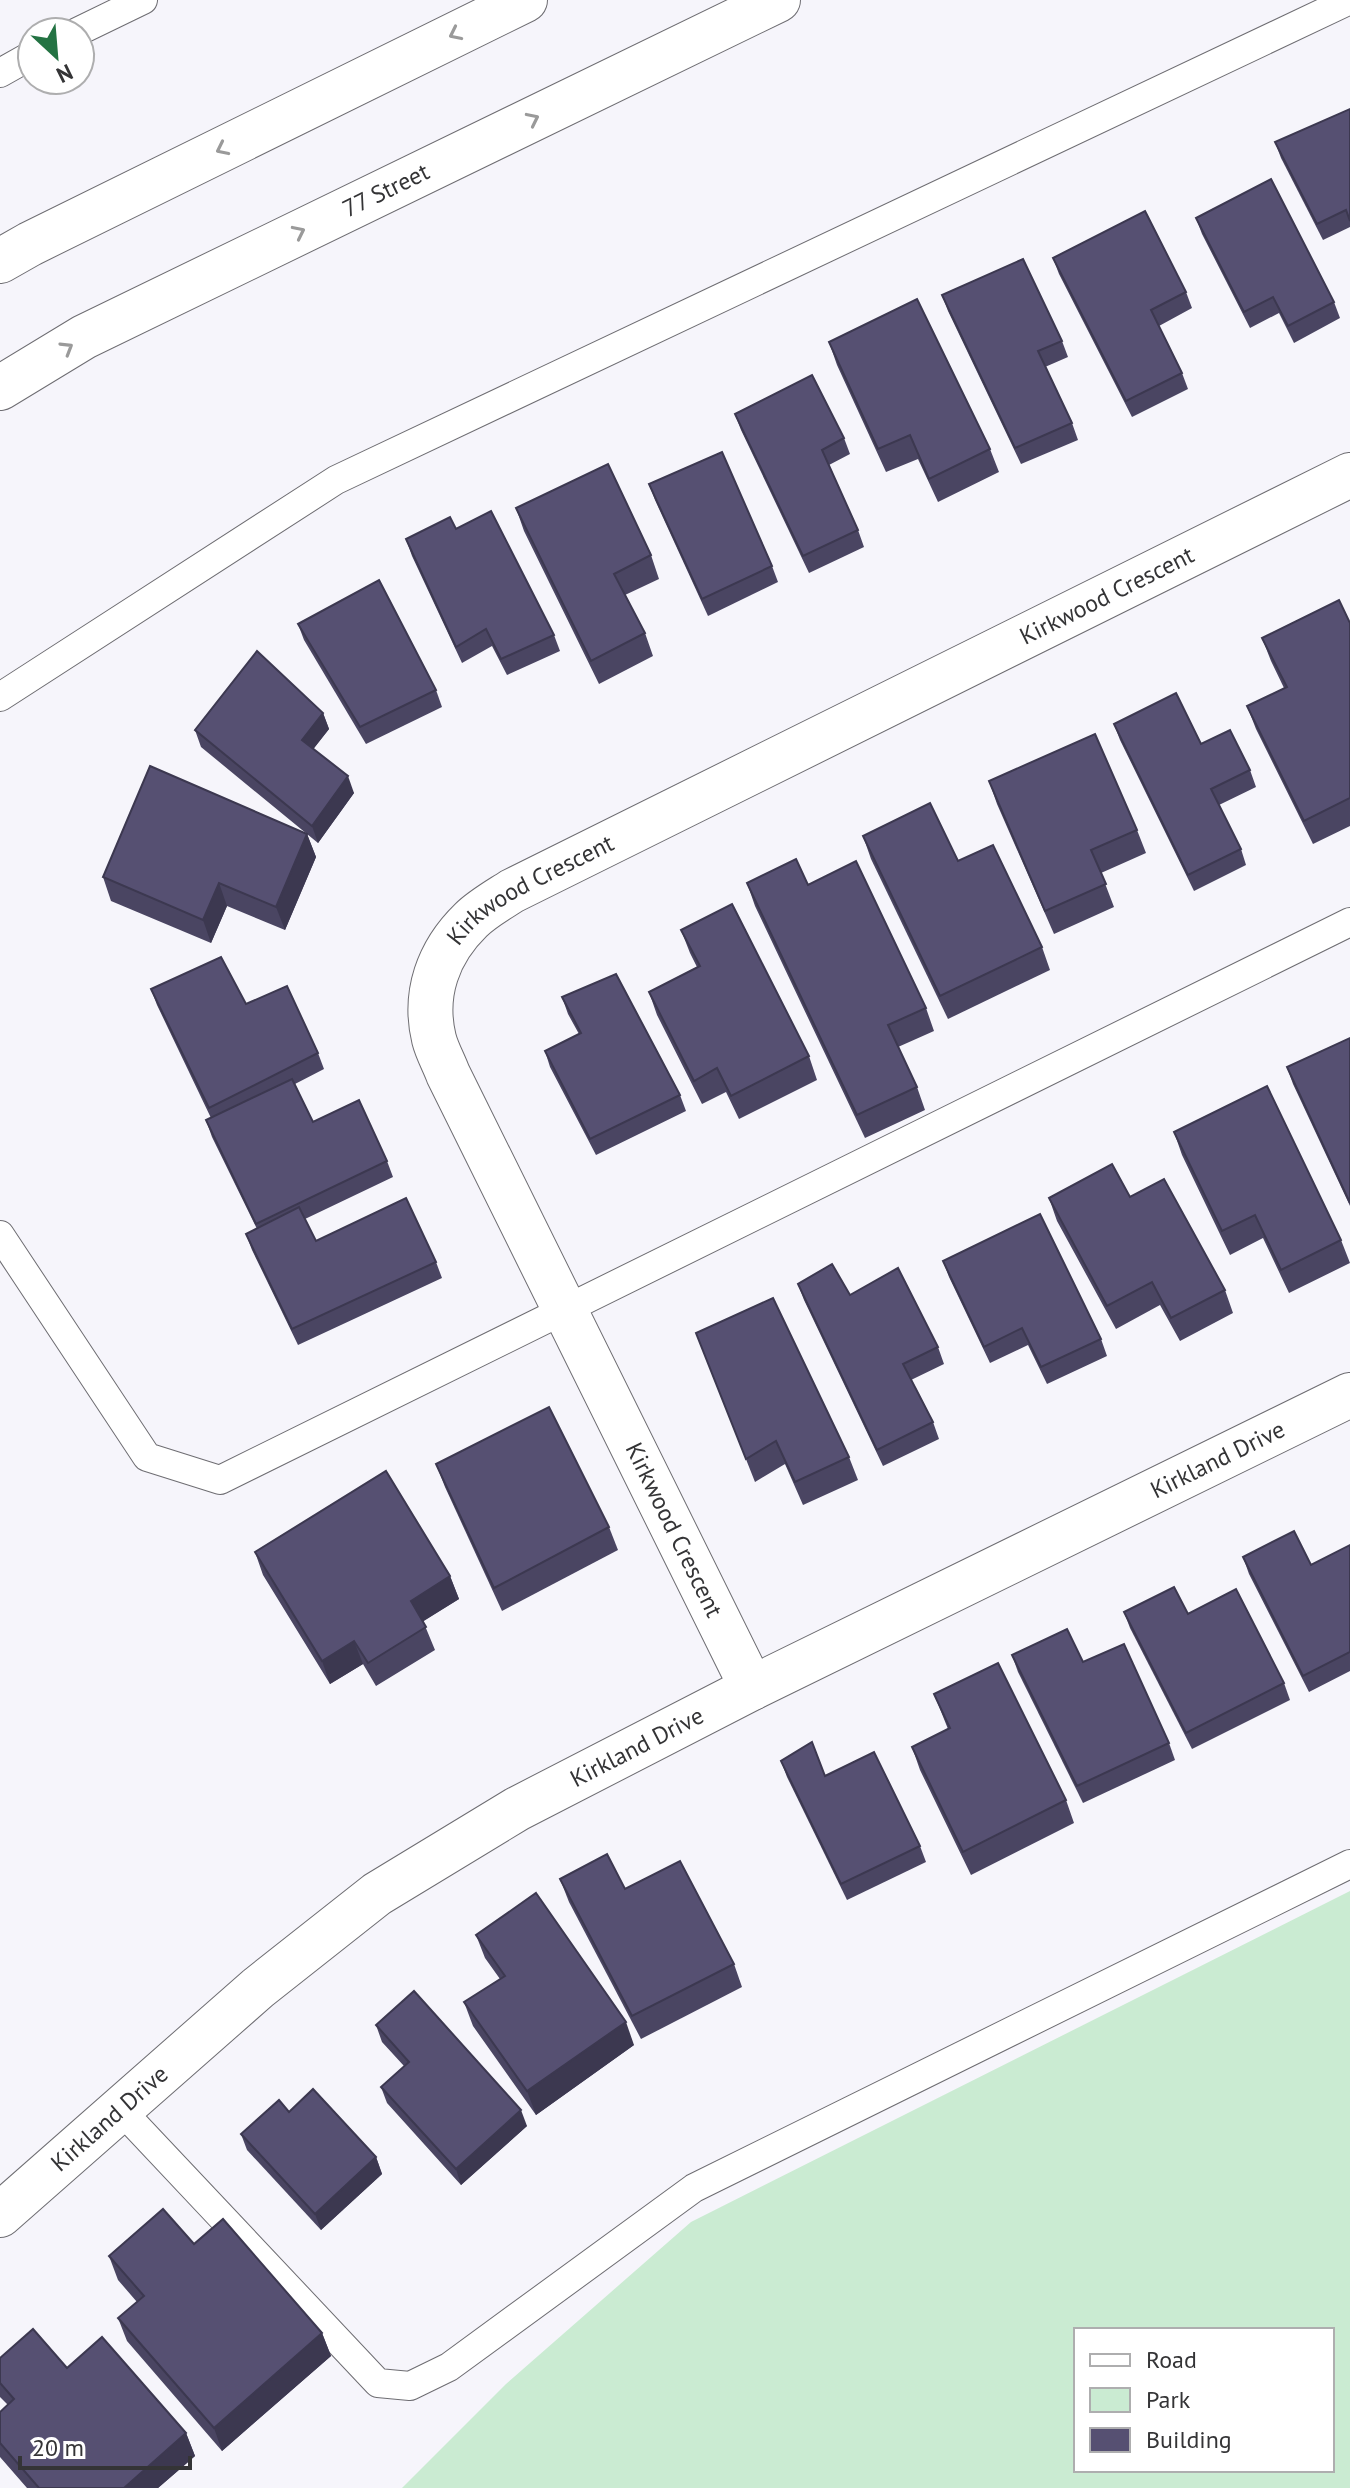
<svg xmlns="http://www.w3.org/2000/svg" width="1350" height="2488" font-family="'PT Sans',sans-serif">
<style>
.green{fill:#caebd2;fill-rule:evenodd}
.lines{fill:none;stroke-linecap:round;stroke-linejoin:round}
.service-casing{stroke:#6e6d72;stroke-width:30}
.minor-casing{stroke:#6e6d72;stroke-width:46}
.secondary-casing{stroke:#6e6d72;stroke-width:46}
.service{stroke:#fff;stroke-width:28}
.minor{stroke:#fff;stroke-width:44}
.secondary{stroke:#fff;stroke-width:44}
.wall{fill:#4a4562}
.shaded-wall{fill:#3c3850}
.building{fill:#565072;stroke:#3c3850;stroke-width:2}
.oneway{stroke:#9a9a9a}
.labels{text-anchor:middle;stroke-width:8;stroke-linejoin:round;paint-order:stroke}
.street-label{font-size:24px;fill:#343436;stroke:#fff}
</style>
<rect width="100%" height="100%" fill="#f6f5fb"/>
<path class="green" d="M1350,1891V2488H402L506,2384L691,2222ZM1076,2330H1332V2470H1076Z"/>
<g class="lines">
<g class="service-casing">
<g id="service">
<path d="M77,32L143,0"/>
<path d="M0,73L32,55"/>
<path d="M0,697L336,480L1350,0"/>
<path d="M0,1235L147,1457L220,1480L1350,922"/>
<path d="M119,2108L378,2383L410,2386L449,2367L694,2188L1350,1864"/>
</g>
</g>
<g class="minor-casing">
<g id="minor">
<path id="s1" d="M752,1688L448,1074C444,1063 437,1051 434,1039C423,994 438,952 471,920C482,909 498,900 512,891L1350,475"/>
<path id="s2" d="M0,2215L258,1988L377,1894L517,1809L752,1688L1350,1395"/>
</g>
</g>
<g class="secondary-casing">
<g id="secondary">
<path d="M0,261L30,244L525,0"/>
<path id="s3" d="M0,388L84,337L778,0"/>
</g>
</g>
<use href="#service" class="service"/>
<use href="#minor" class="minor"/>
<use href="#secondary" class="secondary"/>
</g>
<g class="wall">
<path d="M1350,109V227L1323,240L1281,158L1275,142Z"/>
<path d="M1196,218L1334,302L1340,318L1294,343L1279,313L1250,328L1202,234Z"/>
<path d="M1053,258L1186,292L1192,308L1159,326L1182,373L1188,389L1132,417L1059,274Z"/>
<path d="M942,295L1062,341L1068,357L1045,367L1072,423L1078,440L1021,464L948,311Z"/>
<path d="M829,342L990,449L999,472L938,502L918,459L886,472L837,365Z"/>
<path d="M735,414L844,438L850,454L829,465L858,530L864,547L809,573L741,430Z"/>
<path d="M649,484L772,566L778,582L708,616L655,500Z"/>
<path d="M516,508L651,555L659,579L625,595L645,633L653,656L599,684L524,531Z"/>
<path d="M456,529L554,635L560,651L507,675L492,646L462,663L412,556L406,539Z"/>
<path d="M1350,623V826L1313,844L1256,729L1247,706L1284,688L1271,661L1262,638Z"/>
<path d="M298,624L436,690L442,707L366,744L304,640Z"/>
<path d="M323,713L329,729L313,749L354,793L318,843L201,747L195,730Z"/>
<path d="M1114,724L1201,744L1250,770L1256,787L1219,805L1241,849L1246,865L1194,891L1120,740Z"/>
<path d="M989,781L1137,830L1146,853L1101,873L1114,907L1054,934L997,804Z"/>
<path d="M307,834L316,857L285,930L227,906L211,943L111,901L103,877Z"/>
<path d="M863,836L958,861L1042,947L1050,970L948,1019L871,859Z"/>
<path d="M747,883L808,885L926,1008L934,1031L898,1047L917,1087L925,1110L865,1138L755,906Z"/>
<path d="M681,930L809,1056L817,1080L739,1119L726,1092L702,1104L657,1015L649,992L697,967L690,953Z"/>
<path d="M151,989L246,1004L318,1053L324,1069L295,1084L313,1122L387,1161L393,1177L305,1219L316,1241L436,1262L442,1278L298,1345L252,1250L246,1234L257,1229L212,1137L206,1120L211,1118L157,1005Z"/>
<path d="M562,997L680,1095L686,1111L596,1155L550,1067L545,1051L579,1034L568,1014Z"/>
<path d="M1350,1038V1206L1293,1084L1287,1067Z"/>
<path d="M1174,1132L1341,1240L1350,1263L1289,1293L1263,1238L1230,1255L1182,1155Z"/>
<path d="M1130,1197L1225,1290L1233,1313L1180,1341L1160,1305L1116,1329L1057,1221L1049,1198Z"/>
<path d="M943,1261L1101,1339L1107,1356L1047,1384L1028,1345L990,1363L949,1277Z"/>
<path d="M798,1284L850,1295L938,1347L944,1364L911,1380L933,1422L939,1439L883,1466L804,1300Z"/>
<path d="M696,1333L849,1457L858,1480L803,1505L785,1464L755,1482Z"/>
<path d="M436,1464L609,1527L618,1550L502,1611L445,1487Z"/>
<path d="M1350,1545V1671L1309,1692L1249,1574L1243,1557L1311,1565Z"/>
<path d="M255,1552L450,1576L459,1599L423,1621L435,1650L376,1686L363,1664L330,1684L263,1575Z"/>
<path d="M1124,1612L1188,1614L1284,1683L1290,1700L1192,1749L1130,1628Z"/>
<path d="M1012,1655L1083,1662L1169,1743L1175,1760L1083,1803L1018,1672Z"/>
<path d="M934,1694L1066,1800L1074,1823L971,1875L920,1770L912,1747L948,1729Z"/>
<path d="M781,1761L920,1846L926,1862L847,1900L787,1777Z"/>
<path d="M560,1879L625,1889L734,1964L742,1987L641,2039L569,1902Z"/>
<path d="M476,1935L634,2045L536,2115L473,2026L464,2002L500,1979L485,1958Z"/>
<path d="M376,2025L527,2126L461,2185L387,2103L381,2087L404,2066L382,2042Z"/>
<path d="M289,2112L376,2157L382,2174L321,2230L247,2150L241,2134Z"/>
<path d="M109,2256L322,2333L331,2356L222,2451L127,2341L118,2318L137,2302L118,2280Z"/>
<path d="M0,2358L67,2368L186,2433L195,2456L158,2488H27L0,2457V2412L8,2405L0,2397Z"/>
</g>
<g class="shaded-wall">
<path d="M323,713L329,729L308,756L302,740Z"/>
<path d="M348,776L354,793L318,843L312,826Z"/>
<path d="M307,834L316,857L285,930L276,907Z"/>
<path d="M219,883L227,906L211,943L203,920Z"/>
<path d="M450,1576L459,1599L419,1624L411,1601Z"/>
<path d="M354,1641L363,1664L330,1684L322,1661Z"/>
<path d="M626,2022L634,2045L536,2115L527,2091Z"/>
<path d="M521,2110L527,2126L461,2185L456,2169Z"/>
<path d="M376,2157L382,2174L321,2230L315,2214Z"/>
<path d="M322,2333L331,2356L222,2451L214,2428Z"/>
<path d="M186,2433L195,2456L158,2488H124Z"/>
</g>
<g class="building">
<path d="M1350,109V221L1346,210L1317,224L1275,142Z"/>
<path d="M1271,179L1334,302L1288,326L1273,297L1244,312L1196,218Z"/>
<path d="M1145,211L1186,292L1151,310L1182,373L1126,401L1053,258Z"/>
<path d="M1023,259L1062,341L1038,351L1072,423L1015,448L942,295Z"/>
<path d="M917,299L990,449L929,479L910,435L878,449L829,342Z"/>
<path d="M812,375L844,438L822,450L858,530L803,556L735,414Z"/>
<path d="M722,452L772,566L702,599L649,484Z"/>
<path d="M608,464L651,555L614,574L645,633L591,661L516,508Z"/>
<path d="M491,511L554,635L501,659L486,629L456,647L406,539L450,517L456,529Z"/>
<path d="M379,580L436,690L360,727L298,624Z"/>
<path d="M1339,600L1350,623V798L1304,821L1247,706L1287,687L1262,638Z"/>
<path d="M257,651L323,713L302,740L348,776L312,826L195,730Z"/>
<path d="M1176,693L1201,744L1230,730L1250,770L1211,789L1241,849L1188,875L1114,724Z"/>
<path d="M1095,734L1137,830L1091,850L1106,884L1045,911L989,781Z"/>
<path d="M150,766L307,834L276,907L219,883L203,920L103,877Z"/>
<path d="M930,803L958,861L993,845L1042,947L940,996L863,836Z"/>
<path d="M796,859L808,885L856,861L926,1008L888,1025L917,1087L857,1115L747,883Z"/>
<path d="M732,904L809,1056L731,1096L717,1068L694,1081L649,992L700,966L681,930Z"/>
<path d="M221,957L246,1004L287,986L318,1053L209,1108L151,989Z"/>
<path d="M616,974L680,1095L590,1139L545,1051L581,1033L562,997Z"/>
<path d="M1350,1038V1203L1287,1067Z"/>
<path d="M292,1079L313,1122L359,1100L387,1161L256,1224L206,1120Z"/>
<path d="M1267,1086L1341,1240L1281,1270L1255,1215L1222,1231L1174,1132Z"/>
<path d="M1112,1164L1130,1197L1164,1179L1225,1290L1171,1318L1152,1282L1107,1306L1049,1198Z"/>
<path d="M406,1198L436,1262L292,1329L246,1234L299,1207L316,1241Z"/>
<path d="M1040,1214L1101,1339L1041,1367L1022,1328L984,1347L943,1261Z"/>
<path d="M832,1264L850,1295L898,1268L938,1347L903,1364L933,1422L877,1450L798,1284Z"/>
<path d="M773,1298L849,1457L795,1482L776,1441L746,1459L696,1333Z"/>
<path d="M549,1407L609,1527L494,1588L436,1464Z"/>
<path d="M386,1471L450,1576L411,1601L426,1627L368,1663L354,1641L322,1661L255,1552Z"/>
<path d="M1294,1531L1311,1565L1350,1545V1652L1303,1676L1243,1557Z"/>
<path d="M1174,1587L1188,1614L1236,1589L1284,1683L1186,1733L1124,1612Z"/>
<path d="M1067,1629L1083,1662L1124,1644L1169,1743L1077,1786L1012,1655Z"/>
<path d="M998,1663L1066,1800L963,1852L912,1747L950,1728L934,1694Z"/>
<path d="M812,1742L825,1776L874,1752L920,1846L841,1884L781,1761Z"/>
<path d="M607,1854L625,1889L680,1861L734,1964L632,2016L560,1879Z"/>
<path d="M536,1893L626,2022L527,2091L464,2002L505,1976L476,1935Z"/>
<path d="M414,1991L521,2110L456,2169L381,2087L409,2062L376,2025Z"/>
<path d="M313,2089L376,2157L315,2214L241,2134L279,2100L289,2112Z"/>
<path d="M163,2209L194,2244L223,2219L322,2333L214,2428L118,2318L144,2296L109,2256Z"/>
<path d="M33,2329L67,2368L102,2337L186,2433L124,2488H39L0,2443V2412L14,2399L0,2383V2358Z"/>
</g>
<defs><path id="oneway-chevron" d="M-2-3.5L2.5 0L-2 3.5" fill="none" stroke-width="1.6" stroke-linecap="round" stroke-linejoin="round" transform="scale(2)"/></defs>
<g class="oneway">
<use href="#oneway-chevron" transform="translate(455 34) rotate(154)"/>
<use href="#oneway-chevron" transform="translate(533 119) rotate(-26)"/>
<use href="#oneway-chevron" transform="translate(222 149) rotate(154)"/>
<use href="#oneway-chevron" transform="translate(299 232) rotate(-26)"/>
<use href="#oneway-chevron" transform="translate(67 348) rotate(-31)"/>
</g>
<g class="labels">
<g class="street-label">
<text dy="8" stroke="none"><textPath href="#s3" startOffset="434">77 Street</textPath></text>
<text dy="8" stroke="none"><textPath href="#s1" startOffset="1568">Kirkwood Crescent</textPath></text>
<text dy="8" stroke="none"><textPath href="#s1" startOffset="920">Kirkwood Crescent</textPath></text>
<text dy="8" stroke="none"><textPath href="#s2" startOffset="1442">Kirkland Drive</textPath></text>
<text transform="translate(674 1530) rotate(64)" y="8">Kirkwood Crescent</text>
<text dy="8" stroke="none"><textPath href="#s2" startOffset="794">Kirkland Drive</textPath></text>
<text dy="8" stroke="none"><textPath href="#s2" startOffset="146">Kirkland Drive</textPath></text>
</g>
</g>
<rect x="1074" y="2328" width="260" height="144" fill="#ffffff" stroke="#aeaeaf" stroke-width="2"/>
<rect x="1090" y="2354" width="40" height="12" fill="#ffffff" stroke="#aeaeaf" stroke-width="2"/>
<text x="1146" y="2368" font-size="24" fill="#343436">Road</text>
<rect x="1090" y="2388" width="40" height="24" fill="#caebd2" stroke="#aeaeaf" stroke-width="2"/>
<text x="1146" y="2408" font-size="24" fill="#343436">Park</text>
<rect x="1090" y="2428" width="40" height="24" fill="#565072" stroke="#aeaeaf" stroke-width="2"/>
<text x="1146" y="2448" font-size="24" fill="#343436">Building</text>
<g transform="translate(56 56) rotate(154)"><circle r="38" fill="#ffffff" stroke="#aeaeaf" stroke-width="2"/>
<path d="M0-6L14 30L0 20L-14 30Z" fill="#247343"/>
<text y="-12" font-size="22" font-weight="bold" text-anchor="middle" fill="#343436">N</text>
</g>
<path d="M20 2456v12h170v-12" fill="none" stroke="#343436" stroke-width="4"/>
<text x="32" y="2456" font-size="24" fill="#343436" stroke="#ffffff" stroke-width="6" paint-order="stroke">20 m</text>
</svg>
